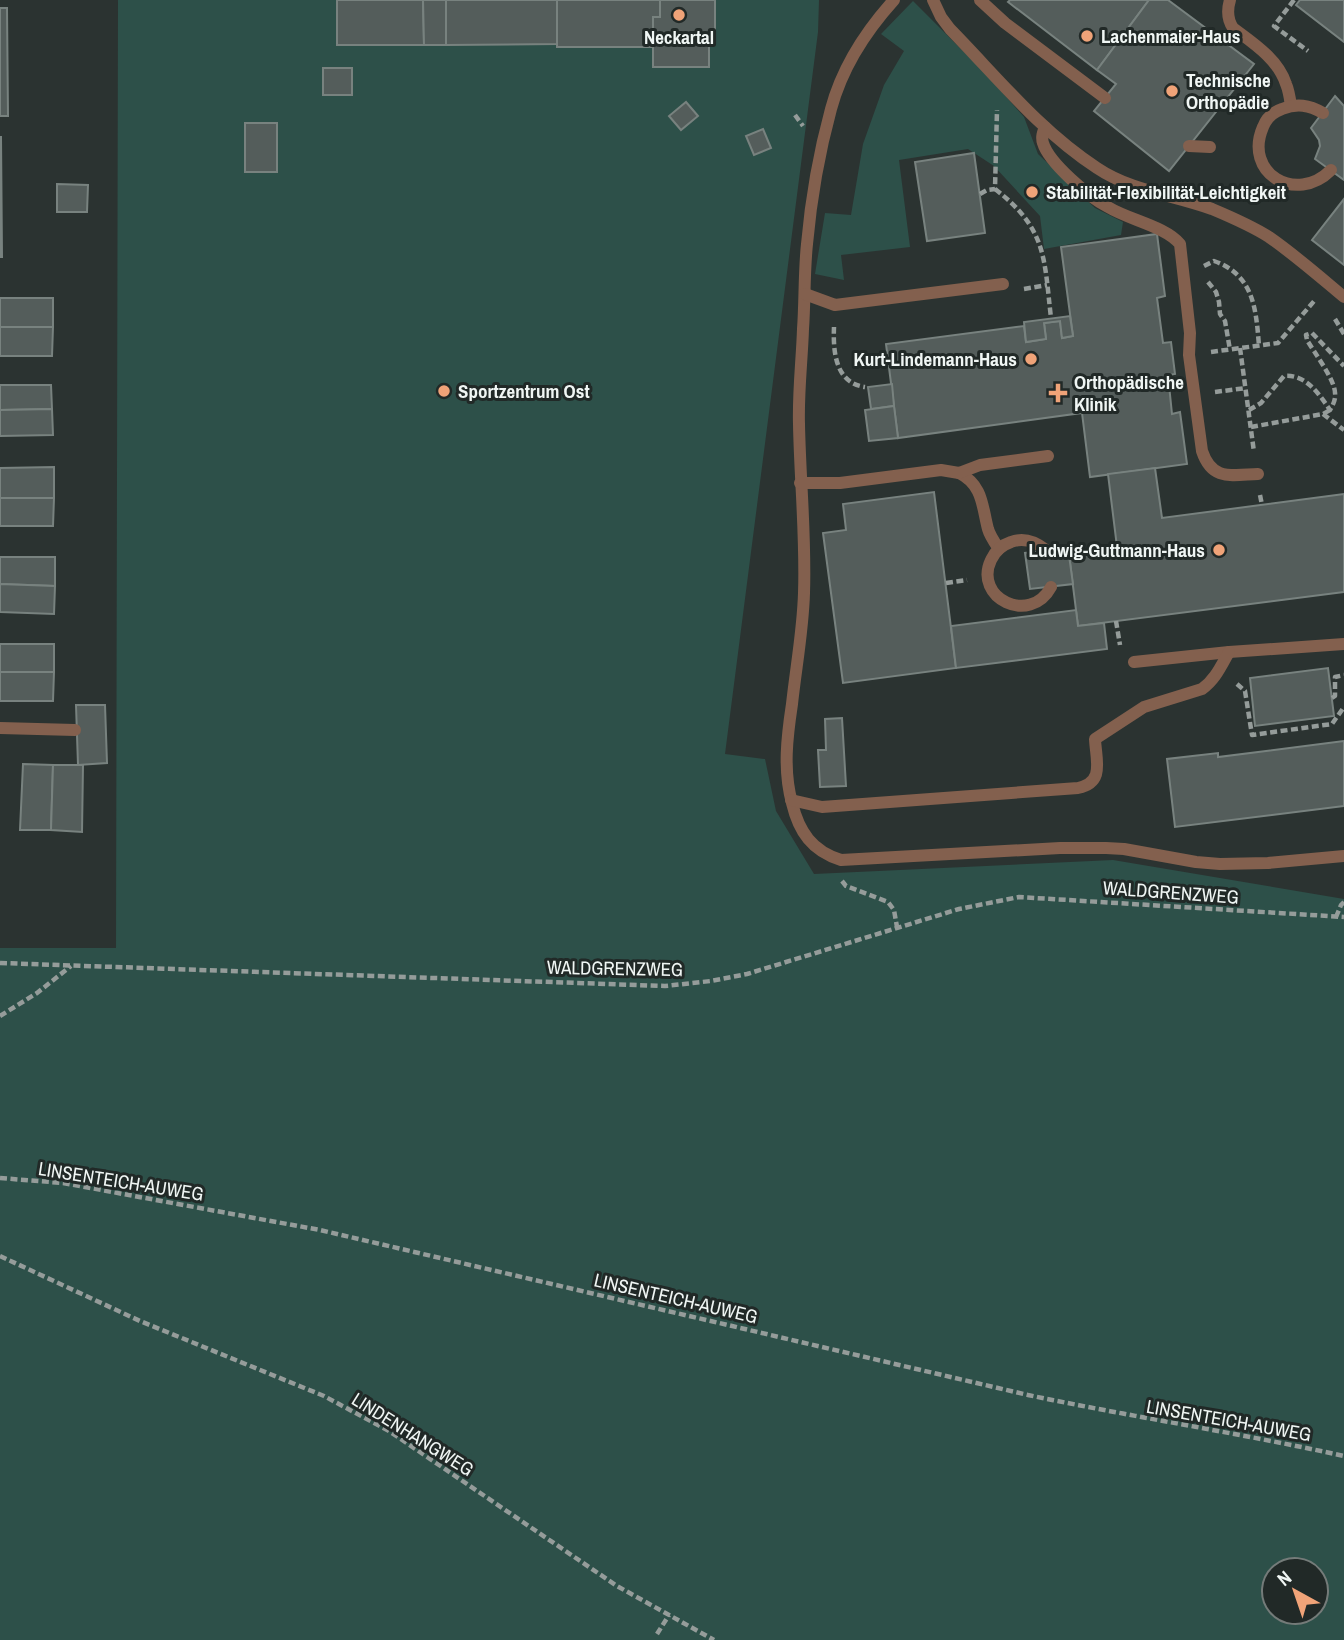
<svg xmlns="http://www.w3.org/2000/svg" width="1344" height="1640" font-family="'Archivo Narrow',sans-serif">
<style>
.green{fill:#2d5049;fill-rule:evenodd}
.building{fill:#545d5b;stroke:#78827f;stroke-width:2}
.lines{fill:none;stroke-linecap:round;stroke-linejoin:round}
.path{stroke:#959c9a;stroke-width:4.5;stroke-dasharray:7 3.5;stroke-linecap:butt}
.service{stroke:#83604e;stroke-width:12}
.poi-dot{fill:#f0a378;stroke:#212927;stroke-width:2.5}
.labels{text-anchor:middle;stroke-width:6;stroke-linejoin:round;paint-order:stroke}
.poi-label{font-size:19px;font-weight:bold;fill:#f0f6f4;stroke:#212927;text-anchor:start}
.street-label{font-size:19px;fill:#f0f6f4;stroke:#212927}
</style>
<rect width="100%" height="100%" fill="#2b3331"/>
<g class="green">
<path d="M118,0H819L818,32L725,754L765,759L776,811L814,874L1113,860L1344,899V1640H0V948H116ZM1274,1570H1316V1612H1274Z"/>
<path d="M913,1L987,75L1024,117L1038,154L1095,208L1123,222L1121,235L1044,249L1040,216L994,166L968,149L899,160L910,247L841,255L844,280L815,274L825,213L851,215L863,144L884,85L904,51L881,34Z"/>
</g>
<g class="building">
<path d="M337,0H423L424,45H337Z"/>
<path d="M423,0H446V45H424Z"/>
<path d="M446,0H557V44L446,45Z"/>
<path d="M557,0H660V17H653V47H557Z"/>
<path d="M660,0H715V40H709V67H653V17H660Z"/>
<path d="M1010,0H1149L1097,70L1008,2Z"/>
<path d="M1149,0H1168L1254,64L1169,171L1094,111L1116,84L1097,70Z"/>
<path d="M1300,0H1344V42L1296,5Z"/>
<path d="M0,8H7L8,116H0Z"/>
<rect x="323" y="68" width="29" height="27"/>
<path d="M1335,96L1344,106V180L1315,159L1320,146L1319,140L1311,128Z"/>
<path d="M686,102L698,116L681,130L669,116Z"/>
<rect x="245" y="123" width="32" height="49"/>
<path d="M763,129L771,148L754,155L746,136Z"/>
<path d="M0,137H1L2,257H0Z"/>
<path d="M974,153L985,233L927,241L915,162Z"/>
<path d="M57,184L88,185L87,212H57Z"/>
<path d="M1344,199V265L1312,240Z"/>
<path d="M1157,234L1165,296L1157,298L1163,343L1171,342L1175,374L1168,375L1172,414L1180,412L1187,464L1090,477L1082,413L898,438L886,344L1024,326L1026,342L1046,339L1044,323L1060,321L1062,338L1073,336L1061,247Z"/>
<rect x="0" y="298" width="53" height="29"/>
<path d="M1070,316L1073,336L1062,338L1060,321L1044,323L1046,339L1026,342L1024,322Z"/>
<path d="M0,327H53L52,356H0Z"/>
<path d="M892,384L894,406L871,409L868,387Z"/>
<path d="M0,385H51L52,409L0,410Z"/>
<path d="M894,406L898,438L869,441L865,410Z"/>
<path d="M52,409L53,435L0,436V410Z"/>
<path d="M54,467V498H0V468Z"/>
<path d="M1155,468L1162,518L1344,494V592L1078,626L1069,554L1117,547L1108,474Z"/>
<path d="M934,492L956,668L843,683L823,533L846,530L843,504Z"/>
<path d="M0,498H54L53,526H0Z"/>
<path d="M1068,548L1073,584L1030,589L1025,553Z"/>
<path d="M0,557H55V586L0,584Z"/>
<path d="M0,584L55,586L54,614L0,612Z"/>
<path d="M1076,610L1078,626L1104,623L1107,649L956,668L951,626Z"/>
<rect x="0" y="644" width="54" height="28"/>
<path d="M1328,668L1334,716L1255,726L1250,678Z"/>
<path d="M0,672H54L53,701H0Z"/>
<path d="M76,705H105L107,763L78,765Z"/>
<path d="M842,718L846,786L820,787L818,750H826L825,719Z"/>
<path d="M1344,741V806L1175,827L1167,759L1218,753V757Z"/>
<path d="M23,764L53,765L51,830H20Z"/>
<path d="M53,765H83L82,832L51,830Z"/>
</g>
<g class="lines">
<g class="path">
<path d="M1294,0L1274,26L1308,51"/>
<path d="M795,115L803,126"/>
<path d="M995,189C1047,229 1044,258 1051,318"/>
<path d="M980,194L987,190L995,189L997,110"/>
<path d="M1204,266L1214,261C1254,275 1256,309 1259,346"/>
<path d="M1208,282L1216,292L1219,302L1220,314L1225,321L1230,350"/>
<path d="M1024,289L1047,285"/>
<path d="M1335,319L1344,334"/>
<path d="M834,327C833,351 835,383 865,387"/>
<path d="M1240,348L1254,452"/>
<path d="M1211,352L1278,343L1315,300"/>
<path d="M1215,392L1246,388"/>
<path d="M1249,410L1261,403L1284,376C1306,374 1319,394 1330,410C1333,405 1336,399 1335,393C1335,380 1314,352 1307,340L1306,335L1312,333L1344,366"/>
<path d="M1323,414L1344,430"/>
<path d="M1251,427L1323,414L1330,410"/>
<path d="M1260,495L1262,505"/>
<path d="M946,583L967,580"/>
<path d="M1116,621L1120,645"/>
<path d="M1237,684L1245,691L1252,735L1332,724L1344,707"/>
<path d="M1332,698L1335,696V677L1344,675"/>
<path d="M842,881L846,886L888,902L894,910L897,927"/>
<path d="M1336,917L1341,905L1344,902"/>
<path d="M0,963L665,986L711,981L747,974L959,909L1019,897L1344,917"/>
<path d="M0,1016L37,993L71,966"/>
<path d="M0,1178L63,1183L320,1230L1028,1395C1133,1417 1239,1433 1344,1456"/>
<path d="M0,1256L140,1321L324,1396L389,1431L617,1586L714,1640"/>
<path d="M657,1634L669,1615"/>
</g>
<g class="service">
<path d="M894,0C866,31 842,68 831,109C819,153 811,199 807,244C804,272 805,301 803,329C802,360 798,392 799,424C800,480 806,537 804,593C803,630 796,667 792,704C787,737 783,770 792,803C799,832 812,851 841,860L1060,848H1106L1124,849L1196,862L1220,864L1268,863L1344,856"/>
<path d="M933,0L941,17L950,29C997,77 1040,131 1097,168C1131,191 1174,195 1212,209C1231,217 1252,226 1269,237C1295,255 1320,277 1344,297"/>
<path d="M980,0L1005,23L1105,98"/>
<path d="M1230,0C1227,10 1227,19 1233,28C1253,43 1278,59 1286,84C1289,91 1290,99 1291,106"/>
<path d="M1323,113C1309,105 1297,103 1282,109C1273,112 1266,119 1263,127C1243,173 1296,205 1331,170"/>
<path d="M1045,127C1043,132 1041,137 1043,143C1049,163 1089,197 1108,207C1129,220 1165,226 1180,244L1190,333L1189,355L1202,451C1212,481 1231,475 1258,474"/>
<path d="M1189,146L1210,147"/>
<path d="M805,294L835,305L1003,284"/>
<path d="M959,473C983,485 982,506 988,529C990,536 995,543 999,549"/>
<path d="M800,483H840L941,470L959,473L980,465L1048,456"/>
<path d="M1046,550C1036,542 1024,537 1011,542C1002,545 995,551 991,560C973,598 1030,626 1051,587"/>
<path d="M1134,662L1229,652L1344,644"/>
<path d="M0,728L75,730"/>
<path d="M791,800L822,807L1078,788C1105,782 1096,761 1095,739L1144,707L1202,689C1215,680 1221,666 1229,652"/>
</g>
</g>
<g class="poi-dot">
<circle cx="679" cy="15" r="7"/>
<circle cx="1087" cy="36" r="7"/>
<circle cx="1172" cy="91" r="7"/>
<circle cx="1032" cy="192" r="7"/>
<circle cx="1031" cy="359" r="7"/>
<circle cx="444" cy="391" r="7"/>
<path d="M1054.5 382.5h7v7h7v7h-7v7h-7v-7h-7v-7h7z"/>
<circle cx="1219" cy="550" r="7"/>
</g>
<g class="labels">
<g class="poi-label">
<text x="1101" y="43">Lachenmaier-Haus</text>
<text x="679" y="44" text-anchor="middle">Neckartal</text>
<text x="1186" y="87">Technische<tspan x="1186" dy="22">Orthopädie</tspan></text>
<text x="1046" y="199">Stabilität-Flexibilität-Leichtigkeit</text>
<text x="1017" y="366" text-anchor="end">Kurt-Lindemann-Haus</text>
<text x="1074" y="389">Orthopädische<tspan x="1074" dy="22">Klinik</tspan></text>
<text x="458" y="398">Sportzentrum Ost</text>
<text x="1205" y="557" text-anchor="end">Ludwig-Guttmann-Haus</text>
</g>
<g class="street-label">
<text transform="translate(1171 892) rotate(4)" y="7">WALDGRENZWEG</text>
<text transform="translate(615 968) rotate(1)" y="7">WALDGRENZWEG</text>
<text transform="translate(121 1181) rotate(9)" y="7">LINSENTEICH-AUWEG</text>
<text transform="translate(676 1298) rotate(13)" y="7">LINSENTEICH-AUWEG</text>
<text transform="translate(1229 1420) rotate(10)" y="7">LINSENTEICH-AUWEG</text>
<text transform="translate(413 1434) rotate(32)" y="7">LINDENHANGWEG</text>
</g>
</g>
<g transform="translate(1295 1591) rotate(320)"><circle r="33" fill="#212927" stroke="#747b79" stroke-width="2"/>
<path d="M0-5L12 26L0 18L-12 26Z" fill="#f0a378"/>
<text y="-10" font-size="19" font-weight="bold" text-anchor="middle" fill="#f0f6f4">N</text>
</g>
</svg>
